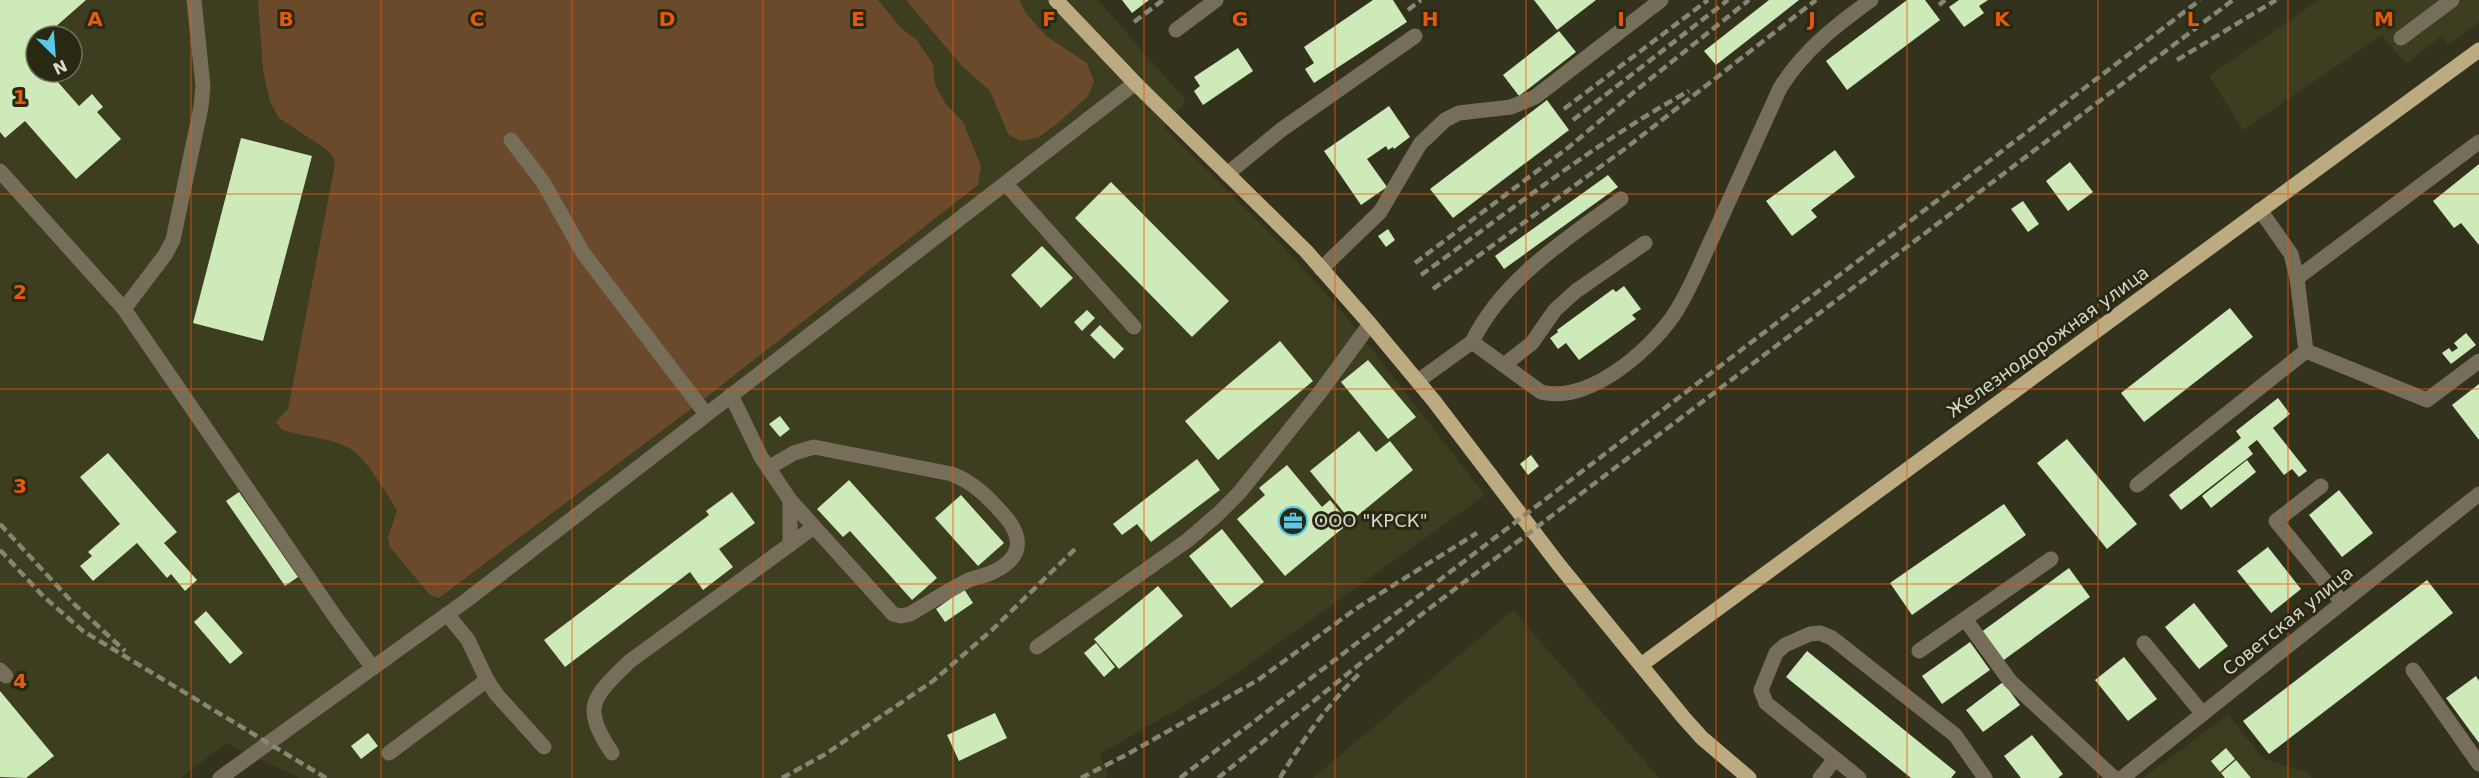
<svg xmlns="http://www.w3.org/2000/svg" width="2479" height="778" font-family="'DejaVu Sans',sans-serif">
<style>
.built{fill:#3d3d20;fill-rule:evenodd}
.green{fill:#6a4a2b}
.building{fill:#cfeab9}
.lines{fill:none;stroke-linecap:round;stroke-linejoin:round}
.minor{stroke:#776e5a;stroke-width:15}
.major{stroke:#bcaa80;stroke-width:15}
.rail{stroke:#858674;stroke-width:4.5;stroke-dasharray:9 4.5;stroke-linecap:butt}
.grid{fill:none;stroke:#e8590c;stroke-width:1.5;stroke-opacity:0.55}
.labels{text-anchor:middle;stroke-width:6;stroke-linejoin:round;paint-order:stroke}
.street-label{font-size:18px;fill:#d8d9cc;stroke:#292913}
.poi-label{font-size:18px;fill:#d8d9cc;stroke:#292913;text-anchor:start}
.grid-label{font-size:20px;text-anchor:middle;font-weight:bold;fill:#e8590c;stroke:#292913;stroke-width:6;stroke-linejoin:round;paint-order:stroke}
</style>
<rect width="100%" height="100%" fill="#33331d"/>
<g class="built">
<path d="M0,0H1098L1186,101L1164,127L1269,232L1338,306L1485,495L1223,683L1100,754L1108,776L1105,778H299L226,743L181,778H0ZM36,36H72V72H36Z"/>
<path d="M2319,0H2479V22L2448,45L2441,36L2406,64L2382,35L2243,130L2209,76Z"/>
<path d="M1513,610L1659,778H1313Z"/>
<path d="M2228,715L2264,759L2307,772L2312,778H2143Z"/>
</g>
<g class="green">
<path d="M258,0H878L901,28L917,40L933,64L935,85L946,104L963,122L981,166L978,185L687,412L439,598L430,595L390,547L388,538L397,510C387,494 365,456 349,448C328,437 304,437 282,430L276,422L288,409L335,164L333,157L327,150L279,118L270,102L263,70Z"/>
<path d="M906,0H1019L1025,12L1046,36L1087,63L1094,82L1088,96L1059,122L1039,137L1021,141L1008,134L990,91L962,66Z"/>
</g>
<g class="building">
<path d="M0,0H86L45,36H36V44L29,50L36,58V72H49L79,106L92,94L103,107L97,112L121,139L76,179L25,121L5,138L0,132Z"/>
<path d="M1122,0H1149L1132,13Z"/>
<path d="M1373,0H1393L1407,22L1314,83L1305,69L1314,63L1304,47Z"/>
<path d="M1534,0H1596L1557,30Z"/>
<path d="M1769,0H1799L1716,65L1704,51Z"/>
<path d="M1907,0H1925L1940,20L1847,90L1826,61Z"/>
<path d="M1959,0H1988L1979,6L1984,13L1964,27L1949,7Z"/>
<path d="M1559,31L1576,52L1519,96L1503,75Z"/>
<path d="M1238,48L1253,71L1203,105L1194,91L1200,86L1194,77Z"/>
<path d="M1547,100L1569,130L1453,218L1430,189Z"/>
<path d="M1389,106L1410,137L1394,149L1393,147L1388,150L1386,146L1367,159L1387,187L1361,205L1324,151Z"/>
<path d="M241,138L312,156L263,341L193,323Z"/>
<path d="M1835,150L1855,177L1811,210L1817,217L1792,236L1766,201Z"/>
<path d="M2070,162L2093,192L2068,211L2046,181Z"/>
<path d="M2479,164V245L2461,223L2454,228L2433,201Z"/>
<path d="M1608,175L1618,187L1504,269L1495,256Z"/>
<path d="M1111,182L1229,301L1192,337L1075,218Z"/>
<path d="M2023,201L2039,224L2028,232L2011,209Z"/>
<path d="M1388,229L1395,240L1386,247L1378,236Z"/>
<path d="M1042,246L1073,278L1041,308L1011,275Z"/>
<path d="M1624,286L1641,309L1632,315L1636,319L1579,360L1566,343L1558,349L1550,338L1558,332L1557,330L1613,289L1616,292Z"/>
<path d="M2230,308L2253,337L2144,422L2121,393Z"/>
<path d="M1087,310L1095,318L1082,331L1074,322Z"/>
<path d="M1100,325L1124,349L1114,359L1090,335Z"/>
<path d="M2466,333L2476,345L2451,364L2442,353L2449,348L2452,352L2458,348L2454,343Z"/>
<path d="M1280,341L1313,381L1218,460L1185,421Z"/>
<path d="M1368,360L1416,417L1388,439L1341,382Z"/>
<path d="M2479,384V440L2452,405Z"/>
<path d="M2278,398L2290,414L2268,432L2273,428L2307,471L2299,477L2292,469L2284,475L2257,440L2248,447L2253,454L2181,510L2169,495L2241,438L2236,431Z"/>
<path d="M780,416L790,429L780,437L769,424Z"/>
<path d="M1359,431L1376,452L1390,441L1413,470L1351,521L1310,471Z"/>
<path d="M2067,439L2137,524L2107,549L2037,463Z"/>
<path d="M108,453L177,532L164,543L197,580L185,591L171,574L167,578L137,543L93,581L80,566L92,556L88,552L120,524L80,477Z"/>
<path d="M1531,455L1539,466L1528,475L1520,464Z"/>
<path d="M1197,459L1220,490L1151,542L1137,524L1122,535L1113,524Z"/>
<path d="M2247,460L2256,472L2211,508L2202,496Z"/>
<path d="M1287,465L1322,507L1330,500L1349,523L1285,576L1237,519L1265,495L1259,488Z"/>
<path d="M849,480L937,578L912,600L850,531L843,537L817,509Z"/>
<path d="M2339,490L2373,533L2342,557L2309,515Z"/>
<path d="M239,492L298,577L285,586L226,501Z"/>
<path d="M732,492L755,523L719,549L733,567L703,590L690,572L565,667L544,640L709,515L706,511Z"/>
<path d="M961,495L1004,543L978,566L935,518Z"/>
<path d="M2004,504L2026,535L1912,615L1890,583Z"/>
<path d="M1222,529L1264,582L1231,608L1189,556Z"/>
<path d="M2268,547L2301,589L2271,613L2237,571Z"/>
<path d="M2069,568L2090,597L2001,662L1980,633Z"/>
<path d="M2427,580L2453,613L2269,754L2243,721Z"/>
<path d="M1158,586L1183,616L1119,669L1094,639Z"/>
<path d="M964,589L973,603L945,622L936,609Z"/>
<path d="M2194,603L2228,646L2199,669L2165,627Z"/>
<path d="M206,611L243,653L230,664L194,622Z"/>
<path d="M1970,642L1990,670L1942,704L1922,676Z"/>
<path d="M1096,643L1115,667L1104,677L1084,653Z"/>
<path d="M1807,651L1956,772L1951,778H1911L1786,677Z"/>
<path d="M2124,657L2157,699L2128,721L2095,680Z"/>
<path d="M2476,676L2479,681V743L2446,698Z"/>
<path d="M2003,682L2020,705L1983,732L1966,710Z"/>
<path d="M0,691L54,756L26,778L0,777Z"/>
<path d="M995,713L1007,738L959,761L947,735Z"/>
<path d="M368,733L378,746L361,759L351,746Z"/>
<path d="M2032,735L2063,774L2058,778H2021L2004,756Z"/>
<path d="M2226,748L2235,759L2220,772L2211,761Z"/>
<path d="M2236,760L2251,778H2225L2221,773Z"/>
</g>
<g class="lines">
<g class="minor">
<path d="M1176,30L1216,0"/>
<path d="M2401,38L2452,0"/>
<path d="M511,140L543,182L583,253L706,414"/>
<path d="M0,171L124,309L336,618L373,668"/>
<path d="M1227,174L1281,130L1415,36"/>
<path d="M1006,184L1134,327"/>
<path d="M2260,210L2291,254L2297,278"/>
<path d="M1321,269L1380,212L1420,144L1445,120L1459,113L1511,107L1535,97L1661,0"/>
<path d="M124,309L165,255L173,240L201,107L203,86L194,0"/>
<path d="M1472,342C1503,279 1566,239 1621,199"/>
<path d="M2306,351L2427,400L2479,361"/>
<path d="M1504,365L1532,343L1555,310L1576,291L1645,243"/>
<path d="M1418,381L1472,342L1541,392C1588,404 1648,352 1673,316C1690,291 1701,261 1714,234C1736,185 1758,137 1780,88C1804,50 1835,26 1871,0"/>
<path d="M731,395L761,457L790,500L893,614L901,616L910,614C929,603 947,591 967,581C975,577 985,576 993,572C1023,558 1024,537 1003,514C987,496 974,483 952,474L814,447L794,453L768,468"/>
<path d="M2137,485L2306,351L2297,278L2479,142"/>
<path d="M2321,486L2276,521L2342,602"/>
<path d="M790,500V545"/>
<path d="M447,614L468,640L487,680L497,695L544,747"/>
<path d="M1965,619L2010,681L2114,778"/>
<path d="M2144,643L2203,714"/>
<path d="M1037,647L1188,540L1218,514L1239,493L1321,391L1370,324"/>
<path d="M1919,651L2051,559"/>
<path d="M0,670L6,676"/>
<path d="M2413,670L2479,764"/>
<path d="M389,753L487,680"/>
<path d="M612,753C581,706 592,698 630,661L814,527"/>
<path d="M220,778L467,600L1135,83"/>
<path d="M1820,778L1835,759"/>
<path d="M1859,778L1766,703L1761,690L1776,653L1785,645L1810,634L1820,633L1832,638L1955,735L1985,778"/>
<path d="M2122,778L2479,494"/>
</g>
<g class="major">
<path d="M1056,0L1135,83L1306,251L1370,324L1434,401L1559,565L1684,718L1702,738L1749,778"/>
<path d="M1641,665L2479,50"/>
</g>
<g class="rail">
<path d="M1939,5L1945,0"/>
<path d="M1408,10L1421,0"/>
<path d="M1134,22L1163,0"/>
<path d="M2177,60L2276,0"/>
<path d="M1564,109L1708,0"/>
<path d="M1573,120L1728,0"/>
<path d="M1415,263L1569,147L1634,92L1749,0"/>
<path d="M1421,275C1509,212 1594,143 1689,91"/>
<path d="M1433,289L1626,148L1816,0"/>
<path d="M0,524L73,603L125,651"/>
<path d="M0,550L43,596L83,631L326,778"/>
<path d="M782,778L824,755L933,681L992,630L1075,549"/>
<path d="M1081,778L1126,755L1258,680L1357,608L1477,533"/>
<path d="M1180,778L2200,0"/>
<path d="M1218,778L1422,614L2233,0"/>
<path d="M1280,778C1303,739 1328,704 1361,672"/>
</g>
</g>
<path class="grid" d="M191,0V778M381,0V778M572,0V778M763,0V778M953,0V778M1144,0V778M1335,0V778M1526,0V778M1716,0V778M1907,0V778M2098,0V778M2288,0V778M0,194H2479M0,389H2479M0,584H2479"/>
<defs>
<g id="office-ring" transform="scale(1.5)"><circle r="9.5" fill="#292913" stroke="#5cc7e7" stroke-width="1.5"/><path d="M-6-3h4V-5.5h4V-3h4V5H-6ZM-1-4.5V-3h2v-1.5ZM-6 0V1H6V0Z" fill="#5cc7e7"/></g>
</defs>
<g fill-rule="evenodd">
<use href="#office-ring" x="1293" y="521"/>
</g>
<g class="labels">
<g class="street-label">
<text transform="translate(2048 342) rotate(-36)" y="6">Железнодорожная улица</text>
<text transform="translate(2288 621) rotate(-39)" y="6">Советская улица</text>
</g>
<g class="poi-label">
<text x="1314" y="527">ООО "КРСК"</text>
</g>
</g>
<g class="grid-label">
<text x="95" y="26">A</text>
<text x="286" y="26">B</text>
<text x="477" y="26">C</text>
<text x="667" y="26">D</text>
<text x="858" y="26">E</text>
<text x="1049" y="26">F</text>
<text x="1240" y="26">G</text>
<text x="1430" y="26">H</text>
<text x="1621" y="26">I</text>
<text x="1812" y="26">J</text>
<text x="2002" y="26">K</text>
<text x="2193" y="26">L</text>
<text x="2384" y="26">M</text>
<text x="20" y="104">1</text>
<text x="20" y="299">2</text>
<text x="20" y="493">3</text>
<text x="20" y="688">4</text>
</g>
<g transform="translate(54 54) rotate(155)"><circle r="28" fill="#292913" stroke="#6f6f5d" stroke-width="1.5"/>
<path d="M0-4.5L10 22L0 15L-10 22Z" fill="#5cc7e7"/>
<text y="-9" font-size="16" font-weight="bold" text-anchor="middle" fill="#d8d9cc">N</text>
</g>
</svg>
